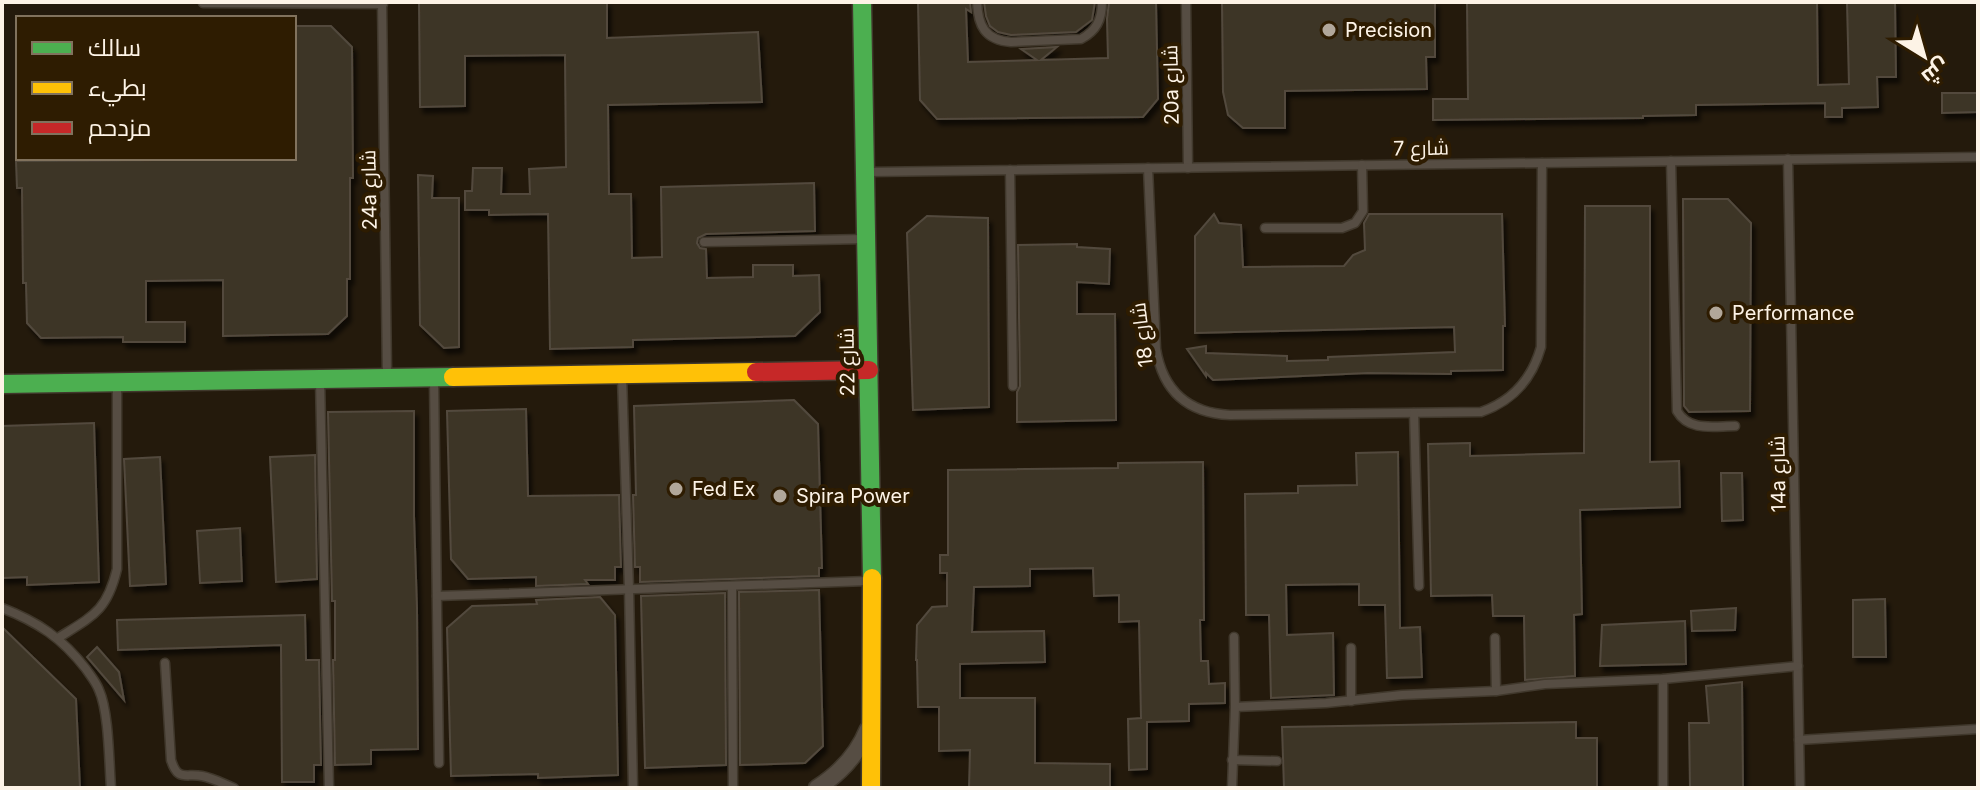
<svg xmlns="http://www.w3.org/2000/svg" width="1980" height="790" font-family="Inter,Cairo,sans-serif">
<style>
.building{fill:#3e3527;stroke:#524a3e;stroke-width:2;filter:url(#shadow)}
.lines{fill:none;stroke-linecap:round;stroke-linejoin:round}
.lane-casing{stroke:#40382c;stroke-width:11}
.street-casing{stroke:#40382c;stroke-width:19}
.fast-casing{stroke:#40382c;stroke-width:21}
.slow-casing{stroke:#40382c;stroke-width:21}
.jam-casing{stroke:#40382c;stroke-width:21}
.lane{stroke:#564d43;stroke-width:8}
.street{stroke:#564d43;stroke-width:16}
.fast{stroke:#4caf50;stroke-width:18}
.slow{stroke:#ffc107;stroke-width:18}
.jam{stroke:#c62828;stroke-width:18}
.poi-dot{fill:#b1a79a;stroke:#2e1c01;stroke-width:3}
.labels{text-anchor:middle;stroke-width:8;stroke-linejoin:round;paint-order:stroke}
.poi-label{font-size:20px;fill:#fdf3e6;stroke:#2e1c01;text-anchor:start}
.street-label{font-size:20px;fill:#fdf3e6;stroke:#2e1c01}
</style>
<defs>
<filter id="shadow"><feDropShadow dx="3.5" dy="5.5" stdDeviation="2" flood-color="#0009"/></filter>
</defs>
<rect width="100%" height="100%" fill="#241a0c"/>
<g class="building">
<path d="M419,2H607V38L758,32L762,102L608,105L609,194H631L632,258L662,257L661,187L814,183L815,231L706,234L698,238L697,243L700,248L706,249L707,278L753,277V265H793V276L819,275L820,312L795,336L633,340V347L550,349L548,214L489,215V210H465V191H472L473,168H502L501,194H530L529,169L566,167L565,55L465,56V106L420,107Z"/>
<path d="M918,2H970L971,12L966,9L968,62L1037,60L1021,49L1057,47L1041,60L1108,58L1107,19L1109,2H1156L1158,99L1143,117L937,119L920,100Z"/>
<path d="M984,2H1095L1092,20L1076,32L1011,35L998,32L990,26L986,16Z"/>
<path d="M1222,2H1435V57H1426L1427,89L1285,91V128H1243L1228,115L1223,92Z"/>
<path d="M1467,2H1817L1818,85L1849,84L1847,2H1895L1896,77H1877L1878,107L1842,108V117H1825V103L1696,105V115L1643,116V118L1433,120V99H1468Z"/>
<path d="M294,26H331L352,47L353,178H350V279H347V316L328,334L223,336V280L150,281H146V322H185V342H123V337L41,338L27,323L26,283H23L22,188H17L16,161L156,160V158H294Z"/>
<path d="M1942,93H1978V112L1942,113Z"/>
<path d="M418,175L433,176L432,198H459V347L444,348L420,325Z"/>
<path d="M1683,199H1728L1751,223L1750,411L1689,412L1684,406Z"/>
<path d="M1585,206H1650V462L1679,461L1680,507L1580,510L1582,614L1574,615L1575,676L1525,680L1524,616H1493L1492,595L1431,596L1428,444L1470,443V456L1584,453Z"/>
<path d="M1214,214L1219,223L1241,225L1243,267L1344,266L1353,255L1365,250L1364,223L1369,214H1502L1505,326H1503V370L1451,371V374L1368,373L1213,380L1206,373V376L1187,349L1206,346V353L1287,356V361L1328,360V357L1455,352L1454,327L1195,333V236Z"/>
<path d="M927,216L988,218L989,407L913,410L907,233Z"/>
<path d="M1077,244V247L1110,249L1109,284L1077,282V314H1115L1116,420L1017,422V392L1020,386L1018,245Z"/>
<path d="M794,400L818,424L822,568H819V576L640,582V567H635L633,495H636L634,406Z"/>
<path d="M526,409L528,496L619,495L621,567H615V580H585L588,584L536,586V577L468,579L451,559L447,411Z"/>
<path d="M414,411V516L417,608L418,749L371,750V764L335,765L333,660H335V601H332L328,412Z"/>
<path d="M94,423L99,582L27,585V577L2,578V426Z"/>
<path d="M1398,452L1400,628L1420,627L1422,677L1387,678L1385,605H1359V584L1286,585L1287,635L1333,633L1334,695L1271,698L1269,615H1246L1245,494L1298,493V486L1357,485L1356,453Z"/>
<path d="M315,455L317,579L276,582L270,457Z"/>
<path d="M160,457L166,584L130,586L124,459Z"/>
<path d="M1203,462L1204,620H1200L1201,661H1208L1209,684L1225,683V703L1189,704V721L1147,722V769L1129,770L1128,719L1141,718L1139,621L1119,622V595L1094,596L1093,568L1030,569V586L974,587L972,632L1044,631L1045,662L960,664V698H1035V763L1110,764V788H969L970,750L939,751V707H918L917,660H916L917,625L932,607L947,606V573H940V555H948V470L1118,468V463Z"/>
<path d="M1721,473H1742L1743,520L1722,521Z"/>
<path d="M240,528L242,581L200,583L197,531Z"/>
<path d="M819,590L823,746L805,763L740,765L739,592Z"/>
<path d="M725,593L726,765L645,768L641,596Z"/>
<path d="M600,597L615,615L618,775L538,778V774L451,776L447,628L472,606L537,604L536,600Z"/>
<path d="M1885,599L1886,657H1853V600Z"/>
<path d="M1736,608L1735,630L1692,631L1691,611Z"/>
<path d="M305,615L306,660H319L321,765H314V782H282L281,645L118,650L117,620Z"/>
<path d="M1685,621L1686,664L1600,666L1602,625Z"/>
<path d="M2,627L76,699L80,788H2Z"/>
<path d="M97,647L119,672L124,700L87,657Z"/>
<path d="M1742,682L1743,788H1690L1689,723H1709L1706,686Z"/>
<path d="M1576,722V738H1597V788H1284L1282,727Z"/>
</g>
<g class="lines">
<g class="lane-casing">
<g id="lane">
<path d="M382,2L387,373"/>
<path d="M977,2C978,26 985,40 1011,42L1081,39C1096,31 1102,20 1102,2"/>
<path d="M1186,2L1188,168"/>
<path d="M203,3L383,4"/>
<path d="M1788,159L1800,788"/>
<path d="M1671,161L1677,411C1689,432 1714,426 1735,426"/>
<path d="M1148,168L1156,349C1163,391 1188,413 1230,415L1481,412C1513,401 1532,379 1541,347L1542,163"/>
<path d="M1010,170L1013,386"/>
<path d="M869,172L1978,157"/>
<path d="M1265,228H1342L1355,223L1363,211L1362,165"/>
<path d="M704,242L865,239"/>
<path d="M622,377L629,589L633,788"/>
<path d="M320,380L329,788"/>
<path d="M434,380L439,763"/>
<path d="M1414,413L1419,586"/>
<path d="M732,586L733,788"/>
<path d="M437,596L867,581"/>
<path d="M2,608C38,622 62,638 86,669C90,675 96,682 99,690C109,712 109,762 111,788"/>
<path d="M58,638C93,616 107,611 117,569V385"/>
<path d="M1495,638L1496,691"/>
<path d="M165,663L171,760C178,782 185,773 202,776C213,778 224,784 234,788"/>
<path d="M1663,679V788"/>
<path d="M1351,701V648"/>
<path d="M1235,707L1326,703L1402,695L1496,691L1545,684L1663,679L1798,666"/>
<path d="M1799,740L1978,729"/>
<path d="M1232,760L1277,761"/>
<path d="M1232,788L1235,707L1234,637"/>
</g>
</g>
<g class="street-casing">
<path id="street" d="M817,788C839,774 858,754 868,729"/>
</g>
<g class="fast-casing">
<g id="fast">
<path d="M862,2L872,578"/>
<path d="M2,384L453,377"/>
</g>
</g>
<g class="slow-casing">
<g id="slow">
<path d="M453,377L756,372"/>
<path d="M871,788L872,578"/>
</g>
</g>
<g class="jam-casing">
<path id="jam" d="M756,372L869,370"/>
</g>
<use href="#lane" class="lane"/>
<use href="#street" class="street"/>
<use href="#fast" class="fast"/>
<use href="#slow" class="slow"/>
<use href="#jam" class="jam"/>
</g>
<g class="poi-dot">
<circle cx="1329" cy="30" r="8"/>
<circle cx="1716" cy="313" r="8"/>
<circle cx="676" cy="489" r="8"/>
<circle cx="780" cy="496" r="8"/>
</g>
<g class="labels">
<g class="poi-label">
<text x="1345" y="37">Precision</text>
<text x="1732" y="320">Performance</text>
<text x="692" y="496">Fed Ex</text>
<text x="796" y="503">Spira Power</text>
</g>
<g class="street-label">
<text transform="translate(1171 85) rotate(-91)" y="7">20a شارع</text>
<text transform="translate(1421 148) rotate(-1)" y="7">شارع 7</text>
<text transform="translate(369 190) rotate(-91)" y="7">24a شارع</text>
<text transform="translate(1142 335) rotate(-97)" y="7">شارع 18</text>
<text transform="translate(847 362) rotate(-91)" y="7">شارع 22</text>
<text transform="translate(1778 474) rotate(-91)" y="7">14a شارع</text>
</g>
</g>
<rect width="1980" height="790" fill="none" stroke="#fdf3e6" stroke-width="8"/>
<rect x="16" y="16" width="280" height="144" fill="#2e1c01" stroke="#81725d" stroke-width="2"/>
<rect x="32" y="42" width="40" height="12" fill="#4caf50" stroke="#81725d" stroke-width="2"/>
<text x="88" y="56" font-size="24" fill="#fdf3e6">سالك</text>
<rect x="32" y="82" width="40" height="12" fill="#ffc107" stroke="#81725d" stroke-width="2"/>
<text x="88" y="96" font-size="24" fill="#fdf3e6">بطيء</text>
<rect x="32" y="122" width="40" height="12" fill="#c62828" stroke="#81725d" stroke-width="2"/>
<text x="88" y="136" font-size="24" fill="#fdf3e6">مزدحم</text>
<g transform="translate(1924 56) rotate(143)" stroke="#2e1c01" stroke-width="6" paint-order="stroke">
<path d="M0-6L14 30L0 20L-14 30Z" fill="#fdf3e6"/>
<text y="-12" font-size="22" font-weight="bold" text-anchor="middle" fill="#fdf3e6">ش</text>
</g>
</svg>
